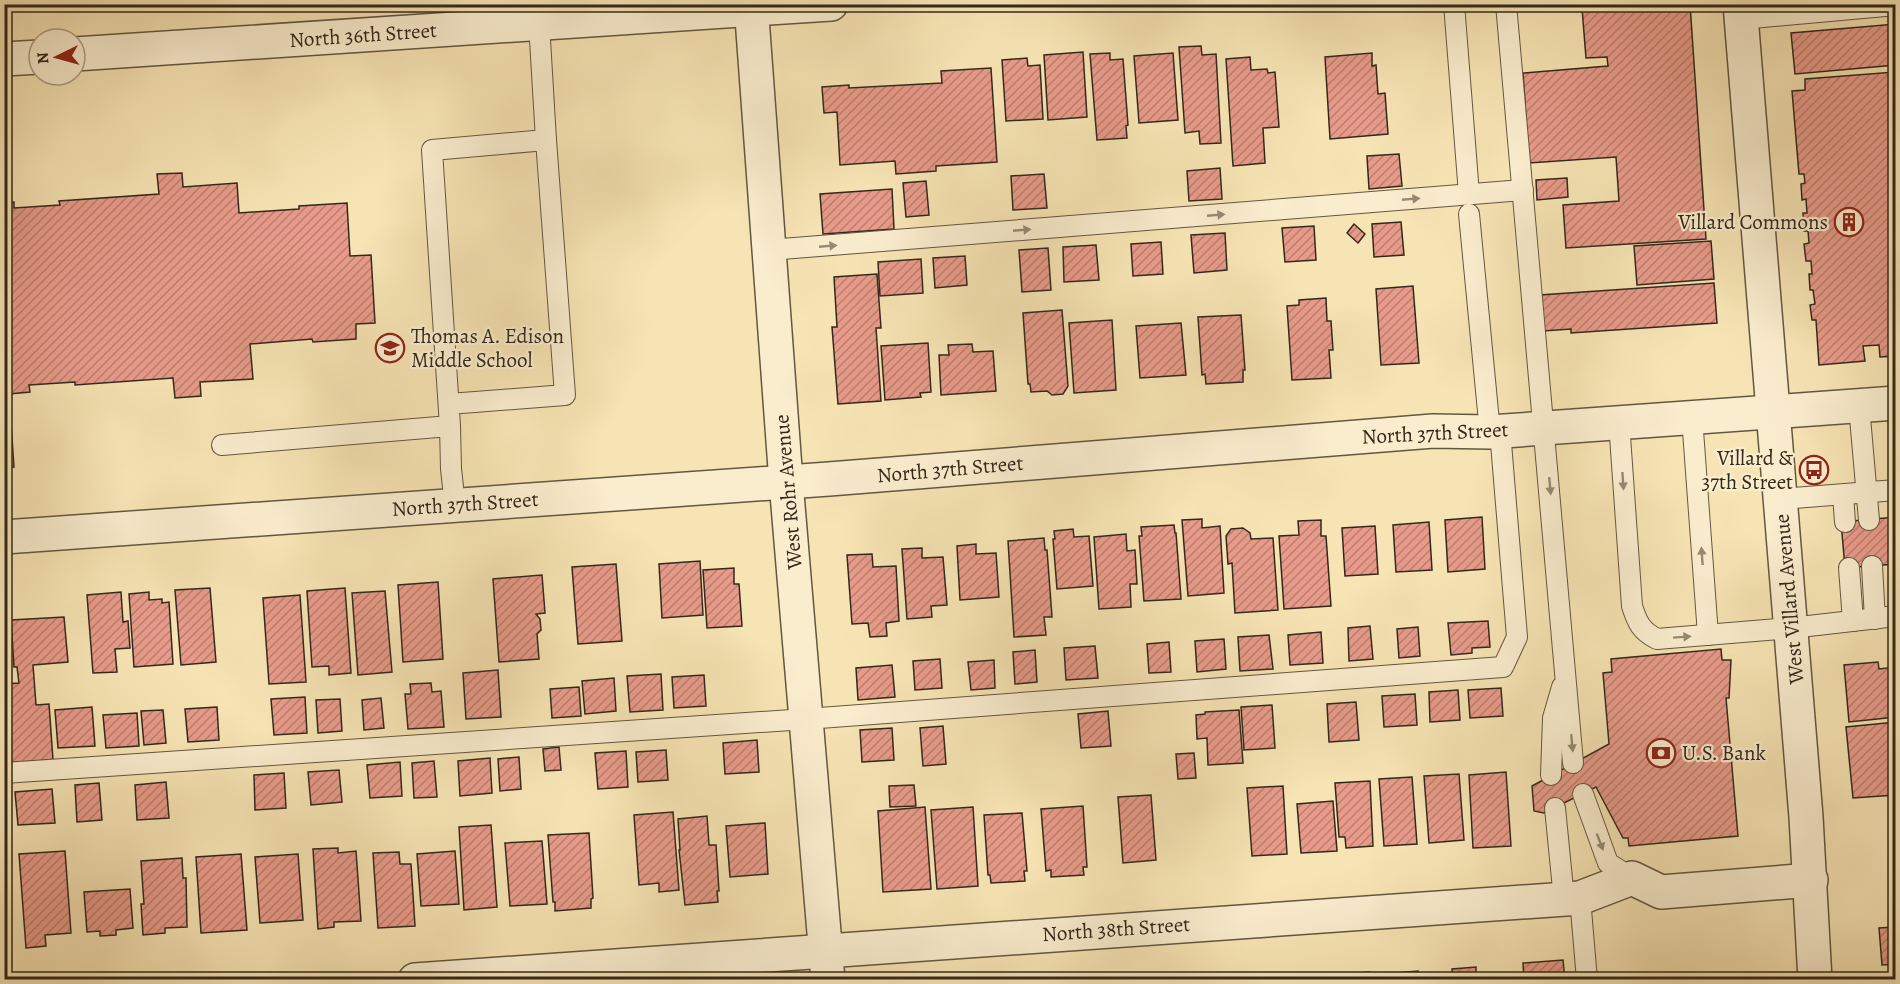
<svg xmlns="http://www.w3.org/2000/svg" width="1900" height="984" font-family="Alegreya,serif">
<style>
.building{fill:url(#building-hatch);stroke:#32281a;stroke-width:1.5}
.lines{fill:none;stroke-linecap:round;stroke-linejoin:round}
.service-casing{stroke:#635740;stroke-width:22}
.minor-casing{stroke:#635740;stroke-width:36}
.tertiary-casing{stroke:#635740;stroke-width:36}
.service{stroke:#faedce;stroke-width:20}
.minor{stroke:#faedce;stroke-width:33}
.tertiary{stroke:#faedce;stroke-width:33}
.oneway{fill:#968a74}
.labels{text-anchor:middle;stroke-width:4.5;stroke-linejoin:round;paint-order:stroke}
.street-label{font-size:21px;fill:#32281a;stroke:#faedce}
.poi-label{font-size:21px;fill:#32281a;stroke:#faedce;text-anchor:end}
</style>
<defs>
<pattern id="building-hatch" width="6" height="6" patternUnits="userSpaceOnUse" patternTransform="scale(1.5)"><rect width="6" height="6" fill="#e89b8a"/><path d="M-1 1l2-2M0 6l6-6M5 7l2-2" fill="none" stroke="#bd7e70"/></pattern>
</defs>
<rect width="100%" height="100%" fill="#f7e4b4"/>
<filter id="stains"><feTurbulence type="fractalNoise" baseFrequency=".00333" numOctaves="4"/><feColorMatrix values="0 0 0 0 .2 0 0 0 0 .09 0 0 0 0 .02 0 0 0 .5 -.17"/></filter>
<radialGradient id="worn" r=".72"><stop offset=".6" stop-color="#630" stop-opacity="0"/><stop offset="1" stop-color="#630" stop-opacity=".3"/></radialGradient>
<g class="building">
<path d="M1632,4H1690L1706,239L1566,248L1563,205L1619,201L1616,157L1529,163L1523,73L1608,66L1607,57L1586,58L1582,8Z"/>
<path d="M1896,24V65L1795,74L1791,33Z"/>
<path d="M1201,46L1202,55L1216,54L1221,143L1200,144L1199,131L1185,133L1179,47Z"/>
<path d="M1083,52L1087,117L1048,120L1044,55Z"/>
<path d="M1110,53V60L1123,59L1128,125L1126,126L1127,138L1097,140L1090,54Z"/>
<path d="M1173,53L1178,120L1139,123L1134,56Z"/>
<path d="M1372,53V66L1376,65L1378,94L1385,93L1388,134L1330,139L1325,57Z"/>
<path d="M1250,57L1251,70L1267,69L1268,73L1275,72L1279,127L1263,128L1265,163L1233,166L1226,59Z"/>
<path d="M1027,58L1028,66L1040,65L1043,119L1006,121L1002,60Z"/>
<path d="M991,68L997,162L936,166V171L896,174L895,161L840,165L837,112L824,113L822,87L849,85V88L942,83L941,71Z"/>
<path d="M1895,72L1896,259H1892L1896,299V356L1880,357L1879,345L1863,346L1865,361L1819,365L1816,320H1812L1810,305L1815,304L1813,290H1810L1809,274H1812L1811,261H1806L1804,244L1809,243L1808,231H1804L1803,213H1807L1806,199L1802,200L1801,184L1805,183L1804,174H1799L1792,91L1805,90V79Z"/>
<path d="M1399,154L1402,186L1369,189L1367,156Z"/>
<path d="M1220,168L1222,199L1189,201L1187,171Z"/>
<path d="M182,173L183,187L237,183L239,213L299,209V206L347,203L350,256L371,255L375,323L356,324V339L313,342L312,339L250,344L253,379L200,382L201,396L175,398L173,378L75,385V382L29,385L30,392L9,394L14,467L4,468V203L14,202V208L60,205L59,201L159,194L157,174Z"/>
<path d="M1044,174L1047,208L1013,210L1011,176Z"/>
<path d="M1567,178L1568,197L1537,200L1536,180Z"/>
<path d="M926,181L929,215L906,217L903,183Z"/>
<path d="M892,189L894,229L823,234L820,194Z"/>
<path d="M1401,222L1404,255L1374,257L1372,224Z"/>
<path d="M1354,224L1365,234L1358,243L1347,233Z"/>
<path d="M1314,226L1316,260L1285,262L1282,228Z"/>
<path d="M1225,233L1227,270L1194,273L1191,235Z"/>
<path d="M1711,241L1714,279L1637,285L1634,246Z"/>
<path d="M1161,242L1163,274L1133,276L1131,244Z"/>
<path d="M1096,245L1099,280L1064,282L1063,247Z"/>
<path d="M1048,248L1051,290L1022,292L1019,250Z"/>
<path d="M965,256L967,285L935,288L933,258Z"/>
<path d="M921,259L923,293L880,296L878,262Z"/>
<path d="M877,274L881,328H876L881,401L838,404L832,327H837L834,277Z"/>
<path d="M1714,283L1717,323L1571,333V329L1543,331L1540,295Z"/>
<path d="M1413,286L1419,363L1381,365L1376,289Z"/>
<path d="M1326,298L1327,321H1331L1333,350H1329L1331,378L1292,380L1287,306L1299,305V300Z"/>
<path d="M1062,310L1068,386L1063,394L1052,395L1047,391L1031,392L1030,384H1028L1023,313Z"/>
<path d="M1241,315L1245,370H1243V382L1206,384L1205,374L1202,375L1198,317Z"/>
<path d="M1112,320L1116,390L1074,393L1069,323Z"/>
<path d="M1181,323L1186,375L1140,378L1136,326Z"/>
<path d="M928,343L931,392L920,393L921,397L885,400L881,346Z"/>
<path d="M972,344L973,352L993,351L996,391L941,395L939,355H949L948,345Z"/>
<path d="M1482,517L1485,569L1448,572L1445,520Z"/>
<path d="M1896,517V564L1845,568L1841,522Z"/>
<path d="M1202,519V528L1220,526L1224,593L1188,596L1182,520Z"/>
<path d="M1321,520V536H1326L1331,606L1284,609L1279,536L1299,535L1298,521Z"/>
<path d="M1429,522L1432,570L1396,572L1393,525Z"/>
<path d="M1174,525L1175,533H1176L1181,599L1144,601L1139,536H1142L1141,527Z"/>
<path d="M1375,526L1378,574L1345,576L1342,528Z"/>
<path d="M1243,528L1250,533L1251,539L1273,538L1278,610L1235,613L1232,563L1228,564L1226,536L1231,529Z"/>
<path d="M1073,529L1074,537L1089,536L1093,586L1057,589L1053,539H1055L1054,531Z"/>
<path d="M1126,534L1127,551L1135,550L1137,584H1130L1131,607L1099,609L1094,537Z"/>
<path d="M1044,538L1045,550H1047L1052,617H1044L1046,635L1014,637L1008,541Z"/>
<path d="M976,544V554L996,553L999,597L960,600L957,546Z"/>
<path d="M922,548V558L943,557L947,605L931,606L932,617L907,619L902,549Z"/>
<path d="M872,554L873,567L896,566L899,621L886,623L887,636L870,637L868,623L852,624L847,555Z"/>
<path d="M700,561L703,615L662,618L659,564Z"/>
<path d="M616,564L622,641L578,644L572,567Z"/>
<path d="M734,568V584H739L742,626L707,628L703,570Z"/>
<path d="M542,575L545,613L536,614L540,619L541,630L537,634L539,659L499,662L493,579Z"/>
<path d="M438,582L443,659L403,662L398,585Z"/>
<path d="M210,588L216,662L181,665L175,590Z"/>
<path d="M345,588L351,673L329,675V666L312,667L307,591Z"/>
<path d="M385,591L392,672L358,675L352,593Z"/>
<path d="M121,592L123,622L128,621L130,648L115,649L117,672L93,673L87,595Z"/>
<path d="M149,592V600L162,599V603L169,602L173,664L134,667L129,594Z"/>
<path d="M300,595L306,682L269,684L263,598Z"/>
<path d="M64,617L68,662L33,665L36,705L49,704L53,760L4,763V684L19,683L17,667H14L11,620Z"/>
<path d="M1488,621L1490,647L1472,648V653L1451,655L1448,623Z"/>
<path d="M1370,626L1373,659L1349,661L1348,628Z"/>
<path d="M1418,627L1420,656L1399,658L1397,629Z"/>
<path d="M1321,632L1323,663L1290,665L1288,635Z"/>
<path d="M1269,635L1273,669L1240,671L1238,637Z"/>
<path d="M1224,639L1226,669L1197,672L1195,641Z"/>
<path d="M1169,642L1171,672L1149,673L1147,644Z"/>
<path d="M1095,646L1098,678L1066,680L1064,648Z"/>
<path d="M1721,649L1722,660H1731L1729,698H1726L1738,836L1629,846L1628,838H1623L1596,787L1544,813L1534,811L1532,786L1609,744L1603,673L1612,672L1611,659Z"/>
<path d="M1035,650L1037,682L1015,684L1013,652Z"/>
<path d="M940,659L942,688L915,690L913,661Z"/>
<path d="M994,660L995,688L971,690L968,662Z"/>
<path d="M1878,662L1879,669L1896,667V717L1849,722L1844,665Z"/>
<path d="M892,665L895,697L858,700L856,668Z"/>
<path d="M498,670L501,717L466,719L463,673Z"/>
<path d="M661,674L663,710L630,712L627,676Z"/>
<path d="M704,675L706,706L674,708L672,677Z"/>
<path d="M614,678L616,711L585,714L582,681Z"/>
<path d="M431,683L432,692L441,691L444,727L408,729L405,694H411L410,684Z"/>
<path d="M579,687L581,716L552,718L550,689Z"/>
<path d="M1501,688L1503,716L1470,718L1468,690Z"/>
<path d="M1458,690L1460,720L1430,722L1429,692Z"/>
<path d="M1415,694L1417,725L1384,727L1382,696Z"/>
<path d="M305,697L307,733L274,735L271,699Z"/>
<path d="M381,698L384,728L364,730L362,700Z"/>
<path d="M340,699L342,731L318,733L316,700Z"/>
<path d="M1356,702L1359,740L1329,742L1327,704Z"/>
<path d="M1272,705L1275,748L1244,750L1241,707Z"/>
<path d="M92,707L95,746L58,748L55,710Z"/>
<path d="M217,707L219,740L188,742L185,709Z"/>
<path d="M163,710L166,743L144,745L141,711Z"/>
<path d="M1239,710L1243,763L1208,765L1207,738L1197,739L1196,715L1205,714V712Z"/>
<path d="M1108,711L1111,746L1081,748L1078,714Z"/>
<path d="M137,713L139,746L106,748L103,715Z"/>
<path d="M1896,722V795L1853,798L1846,727Z"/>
<path d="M943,726L946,764L923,766L920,728Z"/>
<path d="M892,728L894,760L862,762L860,730Z"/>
<path d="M757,740L759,772L725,774L723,743Z"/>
<path d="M559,747L561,770L545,771L543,749Z"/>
<path d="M666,750L668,780L638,782L636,752Z"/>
<path d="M626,751L628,787L598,789L595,753Z"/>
<path d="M1194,753L1196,778L1178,779L1176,754Z"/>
<path d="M519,757L521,789L500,791L498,759Z"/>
<path d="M490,758L492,793L460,796L458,761Z"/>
<path d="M434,761L437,797L414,798L412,763Z"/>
<path d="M400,762L402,796L370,798L367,765Z"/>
<path d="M339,770L342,802L311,805L308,772Z"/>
<path d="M1506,772L1511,846L1473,848L1469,775Z"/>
<path d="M284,773L286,808L255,810L254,775Z"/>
<path d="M1459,774L1464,840L1429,843L1424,776Z"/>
<path d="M1412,777L1417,844L1384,846L1379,779Z"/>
<path d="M1370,781L1373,846L1346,848L1345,837H1339L1335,783Z"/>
<path d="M166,782L169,818L137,820L135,785Z"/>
<path d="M99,783L102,820L77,822L75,785Z"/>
<path d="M914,785L916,806L890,807L889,786Z"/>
<path d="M1283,786L1287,854L1252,856L1247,788Z"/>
<path d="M52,789L55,823L18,825L15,792Z"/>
<path d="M1151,795L1156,860L1123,863L1118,797Z"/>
<path d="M1333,801L1337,851L1301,853L1297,804Z"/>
<path d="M1083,806L1087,867H1083L1084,875L1051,877V870L1046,871L1041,809Z"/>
<path d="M925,807L931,889L883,892L878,811Z"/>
<path d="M973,807L978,886L937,889L931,810Z"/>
<path d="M673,812L679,890L659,892V883L639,885L634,815Z"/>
<path d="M1022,813L1027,871H1024L1025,881L991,883L990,875H988L984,815Z"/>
<path d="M707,816L709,845H716L719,891H717L718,902L685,905L679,850H680L678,819Z"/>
<path d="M765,823L768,874L730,877L726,826Z"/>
<path d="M491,825L497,907L464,910L459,827Z"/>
<path d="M589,833L593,898L591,899V908L555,911V902H553L548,835Z"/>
<path d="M542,841L547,904L510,906L505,843Z"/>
<path d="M338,848V853L356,851L361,921L334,922V927L318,929L313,849Z"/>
<path d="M65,851L71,933L45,935L46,946L26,948L19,854Z"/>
<path d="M455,851L459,904L421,906L417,854Z"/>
<path d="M399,852L400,864H411L415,926L378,928L373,853Z"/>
<path d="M241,854L247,930L201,933L196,857Z"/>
<path d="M298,854L303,920L260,923L255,857Z"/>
<path d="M182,858L183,878H186L187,927L165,928V933L143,935L141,904H144L141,861Z"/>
<path d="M130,889L133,928L116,930V935L100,936V931L87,932L84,892Z"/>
<path d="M1896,927V964L1882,965L1879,928Z"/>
<path d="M1563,960L1565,980H1524L1523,963Z"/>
<path d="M1476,967V980H1453L1452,969Z"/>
<path d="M1418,971V980H1397L1396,973Z"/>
<path d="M1370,972L1371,980H1332V975Z"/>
</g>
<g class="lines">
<g class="service-casing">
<g id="service">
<path d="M1454,4L1469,194"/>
<path d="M1506,4L1573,763"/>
<path d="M1741,19L1896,5"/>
<path d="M539,23L546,140"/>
<path d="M1469,214L1490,432"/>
<path d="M769,250L1523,190"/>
<path d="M449,404L565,395L546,140L432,150L450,426"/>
<path d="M1859,406L1869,520"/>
<path d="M1692,417L1708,635"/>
<path d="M1619,422L1632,606C1637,622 1641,631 1657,639L1791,628L1896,616"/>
<path d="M222,445L450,426L451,469L455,505"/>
<path d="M1843,495L1845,522"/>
<path d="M1781,499L1896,490"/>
<path d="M1872,566L1875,619"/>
<path d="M1849,568L1853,621"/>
<path d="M4,773L806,719L1503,667L1517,637L1500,431"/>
<path d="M1551,775L1553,718L1562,687"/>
<path d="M1583,794L1608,863L1632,878"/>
<path d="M1555,808L1564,899"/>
<path d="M1580,898L1587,980"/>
</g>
</g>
<g class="minor-casing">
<g id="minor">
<path d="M751,4L786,482L828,980"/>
<path d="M75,54L831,4"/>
<path d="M4,59L39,57"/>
<path d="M4,537L829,479L1433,431L1490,432L1896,403"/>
<path d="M415,980L1580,898L1632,878L1661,892L1811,880"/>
</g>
</g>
<g class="tertiary-casing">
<path id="tertiary" d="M1740,4L1806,817L1815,980"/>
</g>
<use href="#service" class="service"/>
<use href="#minor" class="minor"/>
<use href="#tertiary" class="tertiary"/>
</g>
<defs><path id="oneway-solid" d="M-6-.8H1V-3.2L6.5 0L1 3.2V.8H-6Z" transform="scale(1.5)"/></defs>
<g class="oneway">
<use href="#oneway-solid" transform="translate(1411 199) rotate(-5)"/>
<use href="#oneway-solid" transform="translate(1216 215) rotate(-5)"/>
<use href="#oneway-solid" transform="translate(1022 230) rotate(-5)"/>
<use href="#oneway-solid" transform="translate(828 246) rotate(-5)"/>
<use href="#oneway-solid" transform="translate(1623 481) rotate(86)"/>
<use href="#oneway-solid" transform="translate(1550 486) rotate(85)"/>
<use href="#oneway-solid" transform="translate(1702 556) rotate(-94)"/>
<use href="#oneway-solid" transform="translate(1682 637) rotate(-4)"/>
<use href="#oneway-solid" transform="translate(1572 743) rotate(85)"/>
<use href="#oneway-solid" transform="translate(1600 842) rotate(69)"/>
</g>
<defs>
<g id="building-ring" transform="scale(1.5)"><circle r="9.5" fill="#faedce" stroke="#8f2418" stroke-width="1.5"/><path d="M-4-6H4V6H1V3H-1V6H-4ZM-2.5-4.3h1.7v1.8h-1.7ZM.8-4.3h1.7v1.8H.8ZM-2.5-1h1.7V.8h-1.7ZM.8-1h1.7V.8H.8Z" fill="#8f2418"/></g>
<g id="school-ring" transform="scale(1.5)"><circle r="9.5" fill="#faedce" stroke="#8f2418" stroke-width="1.5"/><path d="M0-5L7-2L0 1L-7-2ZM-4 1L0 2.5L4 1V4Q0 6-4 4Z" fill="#8f2418"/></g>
<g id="bus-ring" transform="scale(1.5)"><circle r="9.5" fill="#faedce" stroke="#8f2418" stroke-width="1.5"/><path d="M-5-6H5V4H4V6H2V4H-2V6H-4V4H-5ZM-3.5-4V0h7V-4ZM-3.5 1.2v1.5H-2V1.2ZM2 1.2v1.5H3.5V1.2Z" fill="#8f2418"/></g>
<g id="bank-ring" transform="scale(1.5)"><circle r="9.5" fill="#faedce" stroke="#8f2418" stroke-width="1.5"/><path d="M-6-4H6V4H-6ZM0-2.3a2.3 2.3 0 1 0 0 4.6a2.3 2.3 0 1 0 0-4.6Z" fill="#8f2418"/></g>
</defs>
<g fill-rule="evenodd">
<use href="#building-ring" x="1849" y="222"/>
<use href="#school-ring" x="390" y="348"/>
<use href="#bus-ring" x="1814" y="470"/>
<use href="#bank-ring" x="1661" y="753"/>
</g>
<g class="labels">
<g class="street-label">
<text transform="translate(363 35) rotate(-4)" y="7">North 36th Street</text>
<text transform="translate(1435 433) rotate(-3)" y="7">North 37th Street</text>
<text transform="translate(950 469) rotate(-5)" y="7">North 37th Street</text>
<text transform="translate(788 492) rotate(-95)" y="7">West Rohr Avenue</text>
<text transform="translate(465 504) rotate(-4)" y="7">North 37th Street</text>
<text transform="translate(1789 599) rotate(-95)" y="7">West Villard Avenue</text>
<text transform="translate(1116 929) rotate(-4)" y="7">North 38th Street</text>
</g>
<g class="poi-label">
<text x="1828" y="229">Villard Commons</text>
<text x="411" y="343" text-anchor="start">Thomas A. Edison<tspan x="411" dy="24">Middle School</tspan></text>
<text x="1793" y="465">Villard &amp;<tspan x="1793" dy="24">37th Street</tspan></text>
<text x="1682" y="760" text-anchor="start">U.S. Bank</text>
</g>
</g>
<rect width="1900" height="984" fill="none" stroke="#f7e4b4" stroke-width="24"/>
<rect x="6" y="6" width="1888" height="972" fill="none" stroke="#32281a" stroke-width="3"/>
<rect x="12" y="12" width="1876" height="960" fill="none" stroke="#32281a" stroke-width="1.5"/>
<g transform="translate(57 57) rotate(265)"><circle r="28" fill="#faedce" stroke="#aa9e86" stroke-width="1.5"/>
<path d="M0-4.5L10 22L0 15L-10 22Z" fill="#8f2418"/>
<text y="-9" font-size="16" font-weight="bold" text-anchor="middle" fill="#32281a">N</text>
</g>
<rect width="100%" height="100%" filter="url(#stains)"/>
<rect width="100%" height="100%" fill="url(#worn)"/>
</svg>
